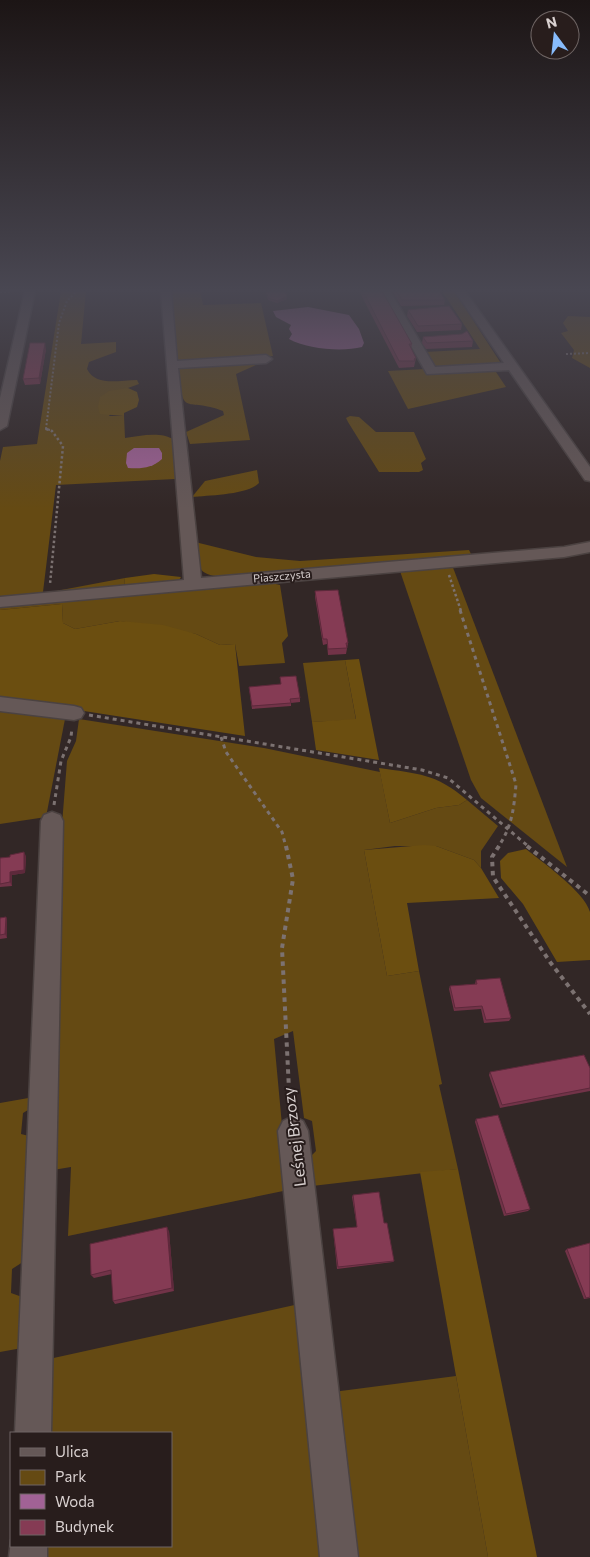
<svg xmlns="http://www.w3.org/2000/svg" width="590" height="1557" font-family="Commissioner,sans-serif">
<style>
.green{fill:#654a13}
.forest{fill:#6b4e10}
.water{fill:#a16295}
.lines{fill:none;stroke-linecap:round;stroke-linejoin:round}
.minor-casing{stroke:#4b4241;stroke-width:3}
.path-far3{stroke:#7c7271;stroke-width:2;stroke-dasharray:2 2;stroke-linecap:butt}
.path-far2{stroke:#7c7271;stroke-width:2.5;stroke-dasharray:2.5 2.5;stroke-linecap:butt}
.path-far1{stroke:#7c7271;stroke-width:3;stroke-dasharray:4 4;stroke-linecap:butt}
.path{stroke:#7c7271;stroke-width:4;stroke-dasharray:4.5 4.5;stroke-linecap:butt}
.minor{fill:#655857;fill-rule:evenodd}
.wall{fill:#723348}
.shaded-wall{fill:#5d293b}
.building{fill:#853b54;stroke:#5d293b}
.labels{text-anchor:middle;stroke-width:4;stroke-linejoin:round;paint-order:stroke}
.far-street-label{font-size:11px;fill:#d9d1d0;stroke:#281d1c}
.near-street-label{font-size:16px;fill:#d9d1d0;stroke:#281d1c}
</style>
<rect width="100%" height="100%" fill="#322726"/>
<g class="green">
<path d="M61,291H86L81,344L116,342V352L89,362L87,369C96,387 119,380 137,380L139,384L128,388L109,416H124L125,438C140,436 161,431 174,440L175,479L56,485L43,592L38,595L0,597V461L3,447L37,444Z"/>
<path d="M171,291H200L203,305L261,303L273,356L178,362Z"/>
<path d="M442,291H454L502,365L434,368L425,352L480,349Z"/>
<path d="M568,316L590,317V368L572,358L574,350L561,333L568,331L563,323Z"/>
<path d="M267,360L236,374L250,440L190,444L186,432L224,415L223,411C185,396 184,420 177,369L179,365Z"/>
<path d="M425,369H494L506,387L408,409L388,371Z"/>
<path d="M350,416L359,417L376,432H414L426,459L421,463L423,470L419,472H379L348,422L346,418Z"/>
<path d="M257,470L259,483C247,495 209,495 192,497L205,481Z"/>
<path d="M195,542L256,557L300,561L469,550L471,554L228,577C197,576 199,570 195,542Z"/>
<path d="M452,565L567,867L481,798L471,780L400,571Z"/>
<path d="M125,578L124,587L61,592L56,591Z"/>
<path d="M271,583L280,585L288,636L282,643L285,663L239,666L235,644L220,645L196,634L120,621L75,629L63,623L62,604L0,610V607Z"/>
<path d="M345,660L356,720L312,722L303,663Z"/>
<path d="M0,710L65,719L46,817L0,824Z"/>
<path d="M79,719L264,748L380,772L390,823L436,808L459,805L467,800L498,826L481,851V868L474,860L436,846H395L364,850L387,976L419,971L442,1084L439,1085L458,1169L312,1186L309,1158L316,1151L312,1121L304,1118L293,1031L274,1039L288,1190L68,1236L71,1167L47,1171L56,901L67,761L76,741Z"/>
<path d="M34,1097L33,1107L23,1113L21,1134L33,1137L26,1260L12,1269L11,1293L25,1298L22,1348L0,1352V1103Z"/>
<path d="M299,1304L324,1557H43V1546H171V1433H47L49,1359Z"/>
<path d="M456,1376L488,1557H353L333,1392Z"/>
</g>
<g class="forest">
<path d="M128,388L137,392L139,400L137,407L124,413V416L100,414L98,407L100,397L109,391Z"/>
<path d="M154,574L181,577L178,582L124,587L125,578Z"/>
<path d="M62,604L63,623L75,629L120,621L163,625L196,634L220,645L235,644L245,736L0,698V610Z"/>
<path d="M359,659L379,760L316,750L312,722L356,719L345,660Z"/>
<path d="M379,768C419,774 435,773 467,800L459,805L436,808L390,823Z"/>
<path d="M424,845L436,846L474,860L481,868L499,898L407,903L419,971L387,976L364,850Z"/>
<path d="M526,849C543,863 584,891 590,912C590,926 590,945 590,960L557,962L523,904L501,878L500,861L508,853Z"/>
<path d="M458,1169L537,1557H488L420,1172Z"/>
</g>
<g class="water">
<path d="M308,307L349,315L359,329L364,343L362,347C342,352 307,349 289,339L292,334L289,329L291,325L276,317L273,311Z"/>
<path d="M134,448H159L162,453V459C152,468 142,469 128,468L126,463L127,453Z"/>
</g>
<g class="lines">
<g class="minor-casing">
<g id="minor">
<path d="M25,291H35L7,426L0,430V398Z"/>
<path d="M161,291H171L177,361L266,355L272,359L266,363L178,368L201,578L564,547L590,542V552L564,557L0,607V597L184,580Z"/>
<path d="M380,291H390L435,367L504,363L455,291H465L590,467V481L585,480L509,370L427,374Z"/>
<path d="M0,697L74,706L81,708L84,713L81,718L74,720L0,711Z"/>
<path d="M52,812L60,815L63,821L51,1433H15L41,821L44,815Z"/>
<path d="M293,1116L303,1121L308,1131L358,1557H320L278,1131L283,1121Z"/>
<path d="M11,1540V1546H47V1557H9Z"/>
</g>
</g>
<g class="path-far3">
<path d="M0,292L17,291"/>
<path d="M566,354L590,353"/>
<path d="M50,430L46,429L59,323L67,301L77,291"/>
</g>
<g class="path-far2">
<path d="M46,429L52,431L63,446L50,584"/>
<path d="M449,575L461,611"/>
</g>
<g class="path-far1">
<path d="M460,610L516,784C514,808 512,827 498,847"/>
<path d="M89,715L422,770L448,778L529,847"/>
<path d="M221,737L226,752L282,832L286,847"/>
<path d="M54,805L61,761L71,737L72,728"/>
</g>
<g class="path">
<path d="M286,846L293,879L282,948L290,1110"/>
<path d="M499,846L492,857L493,877L550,962L590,1014"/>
<path d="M527,846L590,896"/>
</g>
<use href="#minor" class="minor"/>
</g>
<g class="wall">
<path d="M265,291H285L287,296V299L277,303L268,300Z"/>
<path d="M359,291H382L412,344L411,350L416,358L414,367L399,368Z"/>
<path d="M392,291H439L445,300L444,305L401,306Z"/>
<path d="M408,310L462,324L461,330L417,332L407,316Z"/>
<path d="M423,337L473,341L472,347L426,349L422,343Z"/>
<path d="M46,349L40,384L25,385L23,379Z"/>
<path d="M315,591L348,643L346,654L328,655L327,644L323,645L315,597Z"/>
<path d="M249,687L300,698V702L291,703V706L252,709Z"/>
<path d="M26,856L25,873L12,875V886L0,887V858Z"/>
<path d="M6,917L7,920V938L0,939V918Z"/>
<path d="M476,980L511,1018L509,1021L484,1023L481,1009L454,1011L449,989L450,986L475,984Z"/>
<path d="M590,1068V1091L500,1108L489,1075L490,1072Z"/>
<path d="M476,1119L530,1209L528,1211L504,1216L475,1122Z"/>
<path d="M353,1195L384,1223L394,1261L393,1262L337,1269L333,1229L357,1227L352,1197Z"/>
<path d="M169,1231L174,1291L115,1304L113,1301L112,1274L94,1278L91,1275Z"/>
<path d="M590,1243V1298L584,1299L565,1251L567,1249Z"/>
</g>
<g class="shaded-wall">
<path d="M287,296V299L277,303V301Z"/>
<path d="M45,343L46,349L40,384L39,378Z"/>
<path d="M24,852L26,856L25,873L12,875V886L10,882V872Z"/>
<path d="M6,917L7,920V938L5,934Z"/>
<path d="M167,1227L169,1231L174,1291L172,1288Z"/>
</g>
<g class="building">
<path d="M266,291H285L287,296L277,301L268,298Z"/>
<path d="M363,291H382L412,344H409L416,358L414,359L415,361H399Z"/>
<path d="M396,291H439L445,300H402Z"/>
<path d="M449,306L462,324L418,326L408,310Z"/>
<path d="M467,331L473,341L427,343L423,337L462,334Z"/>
<path d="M30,343H45L39,378L23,379Z"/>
<path d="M338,590L348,643H346L347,648L328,649L327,639H323L315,591Z"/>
<path d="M296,676L300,698L290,699L291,703L252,706L249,687L281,684L280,677Z"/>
<path d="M24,852V870L10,872V882L0,884V858L10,857V855Z"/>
<path d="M6,917L5,934L0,935V918Z"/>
<path d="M500,978L511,1018L486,1020L482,1006L455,1008L450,986L477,984L476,980Z"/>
<path d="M584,1055L590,1068V1088L502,1105L490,1072Z"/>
<path d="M498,1115L530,1209L506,1214L476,1119Z"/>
<path d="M379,1192L384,1223H387L394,1261L338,1267L333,1229L357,1227L353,1195Z"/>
<path d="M167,1227L172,1288L113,1301L111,1270L91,1275L90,1244Z"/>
<path d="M590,1243V1297L586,1298L567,1249Z"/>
</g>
<linearGradient id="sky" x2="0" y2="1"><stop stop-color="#1c1515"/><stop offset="0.57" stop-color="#494752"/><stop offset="1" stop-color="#494752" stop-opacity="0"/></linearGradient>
<rect width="590" height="509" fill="url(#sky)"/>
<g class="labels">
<g class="far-street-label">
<text transform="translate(282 576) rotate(-5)" y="4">Piaszczysta</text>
</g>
<g class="near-street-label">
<text transform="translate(294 1137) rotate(-97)" y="6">Leśnej Brzozy</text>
</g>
</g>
<rect x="10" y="1432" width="162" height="115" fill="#281d1c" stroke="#6f6564"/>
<rect x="20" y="1448" width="25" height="8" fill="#655857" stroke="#6f6564"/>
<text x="55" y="1457" font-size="15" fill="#d9d1d0">Ulica</text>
<rect x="20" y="1470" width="25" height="15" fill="#654a13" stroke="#6f6564"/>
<text x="55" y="1482" font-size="15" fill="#d9d1d0">Park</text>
<rect x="20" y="1494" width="25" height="15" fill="#a16295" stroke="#6f6564"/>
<text x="55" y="1507" font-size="15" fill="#d9d1d0">Woda</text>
<rect x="20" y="1520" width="25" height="15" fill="#853b54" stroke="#6f6564"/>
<text x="55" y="1532" font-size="15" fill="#d9d1d0">Budynek</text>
<g transform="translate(555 35) rotate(345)"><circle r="24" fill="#281d1c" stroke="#6f6564"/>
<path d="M0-4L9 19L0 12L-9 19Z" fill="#87bbfb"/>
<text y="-8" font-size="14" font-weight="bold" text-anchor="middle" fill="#d9d1d0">N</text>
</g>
</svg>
